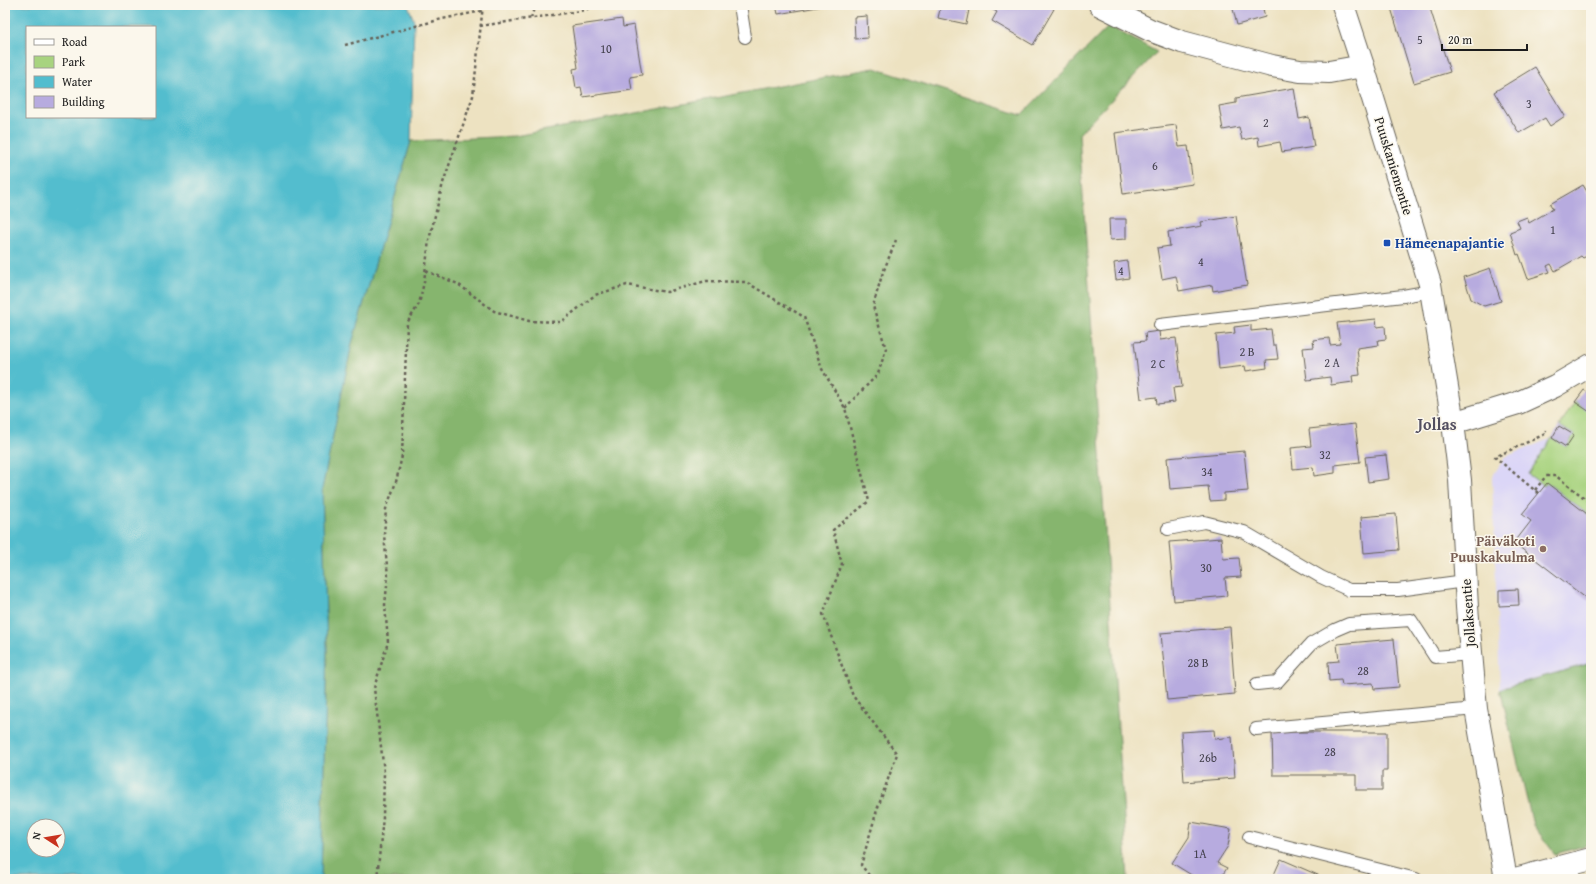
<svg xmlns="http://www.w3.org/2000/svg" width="1596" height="884" font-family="'Gentium Book Plus',serif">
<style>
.built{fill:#dbd6f7}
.green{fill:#a8d37f;stroke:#62784e}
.forest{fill:#86b56e;stroke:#516845}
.water{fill:#52bdce;stroke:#376c75;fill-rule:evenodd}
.building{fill:#b7abdf}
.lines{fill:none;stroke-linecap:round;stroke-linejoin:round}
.lane-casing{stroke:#656156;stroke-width:14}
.street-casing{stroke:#656156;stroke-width:24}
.secondary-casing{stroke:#656156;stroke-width:24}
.path{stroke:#656156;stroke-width:2.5;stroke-dasharray:3 3;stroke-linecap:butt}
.lane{stroke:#fff;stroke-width:12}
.street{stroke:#fff;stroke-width:22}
.secondary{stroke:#fff;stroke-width:22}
.transit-dot{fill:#1a4fb4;stroke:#fbf7ec;stroke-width:1.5}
.education-dot{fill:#8d6e63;stroke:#fbf7ec;stroke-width:1.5}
.labels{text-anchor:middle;stroke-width:3;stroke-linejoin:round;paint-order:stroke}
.number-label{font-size:12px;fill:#43404d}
.street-label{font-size:14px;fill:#1c1c1c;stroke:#fbf7ec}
.transit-label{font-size:14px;font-weight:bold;fill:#164399;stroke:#fbf7ec;text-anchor:start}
.education-label{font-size:14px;font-weight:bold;fill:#785e54;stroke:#fbf7ec;text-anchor:end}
.quarter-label{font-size:16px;font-weight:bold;fill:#524e60;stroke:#fbf7ec}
</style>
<rect width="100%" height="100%" fill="#fbf7ec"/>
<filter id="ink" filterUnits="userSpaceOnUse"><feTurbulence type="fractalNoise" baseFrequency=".025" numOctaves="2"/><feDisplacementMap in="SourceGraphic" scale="8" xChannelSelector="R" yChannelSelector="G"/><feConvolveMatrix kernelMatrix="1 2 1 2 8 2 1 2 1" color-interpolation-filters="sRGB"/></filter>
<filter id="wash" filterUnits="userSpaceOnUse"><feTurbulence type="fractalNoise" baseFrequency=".012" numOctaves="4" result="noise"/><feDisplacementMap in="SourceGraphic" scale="16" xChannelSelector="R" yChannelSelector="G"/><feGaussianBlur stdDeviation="0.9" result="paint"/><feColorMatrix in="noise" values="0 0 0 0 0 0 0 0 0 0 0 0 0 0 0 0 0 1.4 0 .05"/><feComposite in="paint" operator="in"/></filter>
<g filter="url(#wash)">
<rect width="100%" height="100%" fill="#ede2c1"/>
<path class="built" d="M1591,384V663L1500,689L1492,477L1505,457L1552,438L1584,390Z"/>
<path class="green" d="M1575,402L1591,411V517L1547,483L1544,486L1528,474L1552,438L1567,447L1574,435L1559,426Z"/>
<g class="forest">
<path d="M1109,26L1157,52L1079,134L1128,879H321L327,648L322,489L352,343L411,141L515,136L874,68L1021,115Z"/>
<path d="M1591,663V844L1555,854L1533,825L1500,689Z"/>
</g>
<path class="water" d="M5,5H408L414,21L411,141L352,343L322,489L327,648L321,879H5ZM27,27H155V117H27ZM34,826H58V850H34Z"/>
<g id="blocks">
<g class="building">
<path d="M776,5H823V6L778,14Z"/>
<path d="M941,5H970L966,24L938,18Z"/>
<path d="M984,5H1047L1054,9L1033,45L992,21L997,12Z"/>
<path d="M1232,5H1271V7L1263,9L1265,17L1237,25Z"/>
<path d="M1401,5H1429L1450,72L1414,83L1391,8Z"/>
<path d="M867,16L868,38L855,39L854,17Z"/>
<path d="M622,19L623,27L634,25L642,75L630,77L632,90L583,97L581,87L576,88L573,69L578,68L572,26Z"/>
<path d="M1535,67L1565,116L1550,126L1545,118L1519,133L1494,92Z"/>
<path d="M1294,88L1299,119L1309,117L1314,147L1282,152L1280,142L1259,146L1258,137L1242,140L1239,127L1223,130L1219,106L1236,103V98Z"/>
<path d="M1176,125L1179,147L1188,146L1193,184L1123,194L1115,133Z"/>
<path d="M1583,185L1591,198V254L1583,258L1581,256L1555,271L1551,264L1547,266L1550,272L1528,279L1519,254L1517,255L1510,232L1520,228L1517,221L1527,217L1529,223L1553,209L1550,204Z"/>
<path d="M1236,216L1247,285L1213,291L1212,285L1179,291L1176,276L1162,279L1157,248L1170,246L1168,232L1202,226L1201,222Z"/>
<path d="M1109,219H1126V239L1110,240Z"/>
<path d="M1127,261L1129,278L1116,280L1114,263Z"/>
<path d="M1490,268L1501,301L1484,306L1471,299L1464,277Z"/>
<path d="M1376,319L1377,327L1385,326L1386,339L1378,340L1379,345L1357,348L1360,375L1352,376L1353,382L1331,385L1330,377L1307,380L1303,348L1314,347L1313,340L1329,338L1330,345L1340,344L1337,323Z"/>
<path d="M1251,325V331L1271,329L1273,345H1276L1278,359L1266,360L1267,368L1246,371L1245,366L1219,369L1216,335L1235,333L1234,327Z"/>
<path d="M1159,331L1160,340L1176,338L1182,387L1173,388L1175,402L1157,404L1156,397L1141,399L1134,342L1146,341L1145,333Z"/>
<path d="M1584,390L1591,394L1590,412L1575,402Z"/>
<path d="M1355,424L1360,462L1335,465V473L1314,476L1313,467L1293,469L1291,448L1311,446L1309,429Z"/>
<path d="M1559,426L1574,435L1566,447L1552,438Z"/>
<path d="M1244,451L1248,491L1224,493V500L1210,501L1208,486L1170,489L1167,458Z"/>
<path d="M1386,455L1389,479L1368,482L1365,457Z"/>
<path d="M1547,483L1591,517V602L1514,543L1531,521L1522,514Z"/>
<path d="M1396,514L1399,550L1364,553L1361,517Z"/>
<path d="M1221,538L1223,559L1239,558L1241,577L1225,578L1227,596L1174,601L1169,542Z"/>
<path d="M1518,589L1519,605L1499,606V590Z"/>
<path d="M1230,627L1235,694L1167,700L1161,633Z"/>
<path d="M1394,639L1399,687L1374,689L1373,683L1342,685L1341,680L1329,681L1328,662L1339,661L1337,644Z"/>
<path d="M1214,730L1215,739L1232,737L1235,778L1184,782L1181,732Z"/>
<path d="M1272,732H1387V771H1382V790H1356V775H1273Z"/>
<path d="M1191,822L1231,829L1228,846L1217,863L1227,868L1220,879H1198L1172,863L1189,837Z"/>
<path d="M1281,859L1327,879H1272Z"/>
</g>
</g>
</g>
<g filter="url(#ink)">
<use href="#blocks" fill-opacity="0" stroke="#656156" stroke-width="1"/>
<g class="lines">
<g class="lane-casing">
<g id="lane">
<path d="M740,5L745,37"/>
<path d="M1160,325L1403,296L1431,291"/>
<path d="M1168,529L1204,522L1244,532L1321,577L1349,590H1398L1465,581"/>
<path d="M1257,684L1277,682L1311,644L1335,630L1349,624L1411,620L1435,657L1471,654"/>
<path d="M1256,729L1476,709"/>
<path d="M1249,837L1416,879"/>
</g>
</g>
<g class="street-casing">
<g id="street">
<path d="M1100,5L1150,30L1182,42L1272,66L1300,71L1329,72L1363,66"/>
<path d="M1515,879L1591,859"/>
</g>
</g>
<g class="secondary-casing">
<g id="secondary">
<path d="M1343,5L1363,66L1430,284L1453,423L1460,480L1467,607L1476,709L1506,879"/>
<path d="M1453,423L1518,403L1555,386L1591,365"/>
</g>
</g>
<g class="path">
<path d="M531,18L535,5"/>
<path d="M480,26L586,10L592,5"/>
<path d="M345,45L442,19L482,11"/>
<path d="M426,271L458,284L494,311L529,321L561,322L595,295L627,285L667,292L706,281L746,282L804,317L822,369L845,408L869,501L833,530L842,564L823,614L853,696L897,754L877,810L861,865L872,879"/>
<path d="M845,408L878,374L886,349L873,306L882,275L896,240"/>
<path d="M1535,490L1546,476H1556L1591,503"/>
<path d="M1538,493L1495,457L1545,434L1546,430"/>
<path d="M377,879L383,817L384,772L374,688L388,642L385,605L388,576L384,535L386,509L396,482L402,456L407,323L419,304L424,282L429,240L443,183L473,96L483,5"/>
</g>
<use href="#lane" class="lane"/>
<use href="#street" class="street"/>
<use href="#secondary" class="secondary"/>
</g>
</g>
<rect class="transit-dot" x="1383" y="239" width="8" height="8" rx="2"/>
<circle class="education-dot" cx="1543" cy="549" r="4"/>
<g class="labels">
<g class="number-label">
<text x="1420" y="44">5</text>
<text x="606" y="53">10</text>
<text x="1529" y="108">3</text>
<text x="1266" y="127">2</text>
<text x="1155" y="170">6</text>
<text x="1553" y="234">1</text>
<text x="1201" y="266">4</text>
<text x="1121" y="275">4</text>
<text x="1247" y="356">2 B</text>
<text x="1332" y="367">2 A</text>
<text x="1158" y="368">2 C</text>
<text x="1325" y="459">32</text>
<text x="1207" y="476">34</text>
<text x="1206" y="572">30</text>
<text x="1198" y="667">28 B</text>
<text x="1363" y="675">28</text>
<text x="1330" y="756">28</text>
<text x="1208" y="762">26b</text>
<text x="1200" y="858">1A</text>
</g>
<g class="street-label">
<text transform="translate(1394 166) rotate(73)" y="5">Puuskaniementie</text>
<text transform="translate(1468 613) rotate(-94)" y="5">Jollaksentie</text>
</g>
<g class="transit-label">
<text x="1395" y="248">Hämeenapajantie</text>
</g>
<g class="education-label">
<text x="1535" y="546">Päiväkoti<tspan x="1535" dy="16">Puuskakulma</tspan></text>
</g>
<g class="quarter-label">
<text x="1437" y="430">Jollas</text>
</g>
</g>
<rect width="1596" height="884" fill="none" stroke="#fbf7ec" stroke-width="20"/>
<rect x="26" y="26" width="130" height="92" fill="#fbf7ec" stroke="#a29f99"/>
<rect x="34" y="39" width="20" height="6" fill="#ffffff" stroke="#a29f99"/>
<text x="62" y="46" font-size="12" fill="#1c1c1c">Road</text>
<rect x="34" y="56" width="20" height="12" fill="#a8d37f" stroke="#a29f99"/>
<text x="62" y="66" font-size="12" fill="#1c1c1c">Park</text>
<rect x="34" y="76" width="20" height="12" fill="#52bdce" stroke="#a29f99"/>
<text x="62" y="86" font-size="12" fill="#1c1c1c">Water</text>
<rect x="34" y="96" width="20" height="12" fill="#b7abdf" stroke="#a29f99"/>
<text x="62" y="106" font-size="12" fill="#1c1c1c">Building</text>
<g transform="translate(46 838) rotate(282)"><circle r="19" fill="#fbf7ec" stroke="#a29f99"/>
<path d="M0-3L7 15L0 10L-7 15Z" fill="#c8321e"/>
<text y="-6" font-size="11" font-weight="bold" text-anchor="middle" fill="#1c1c1c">N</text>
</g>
<path d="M1442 44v6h85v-6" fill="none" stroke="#1c1c1c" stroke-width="2"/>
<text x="1448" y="44" font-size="12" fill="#1c1c1c" stroke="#fbf7ec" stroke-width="3" paint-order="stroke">20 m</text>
</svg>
